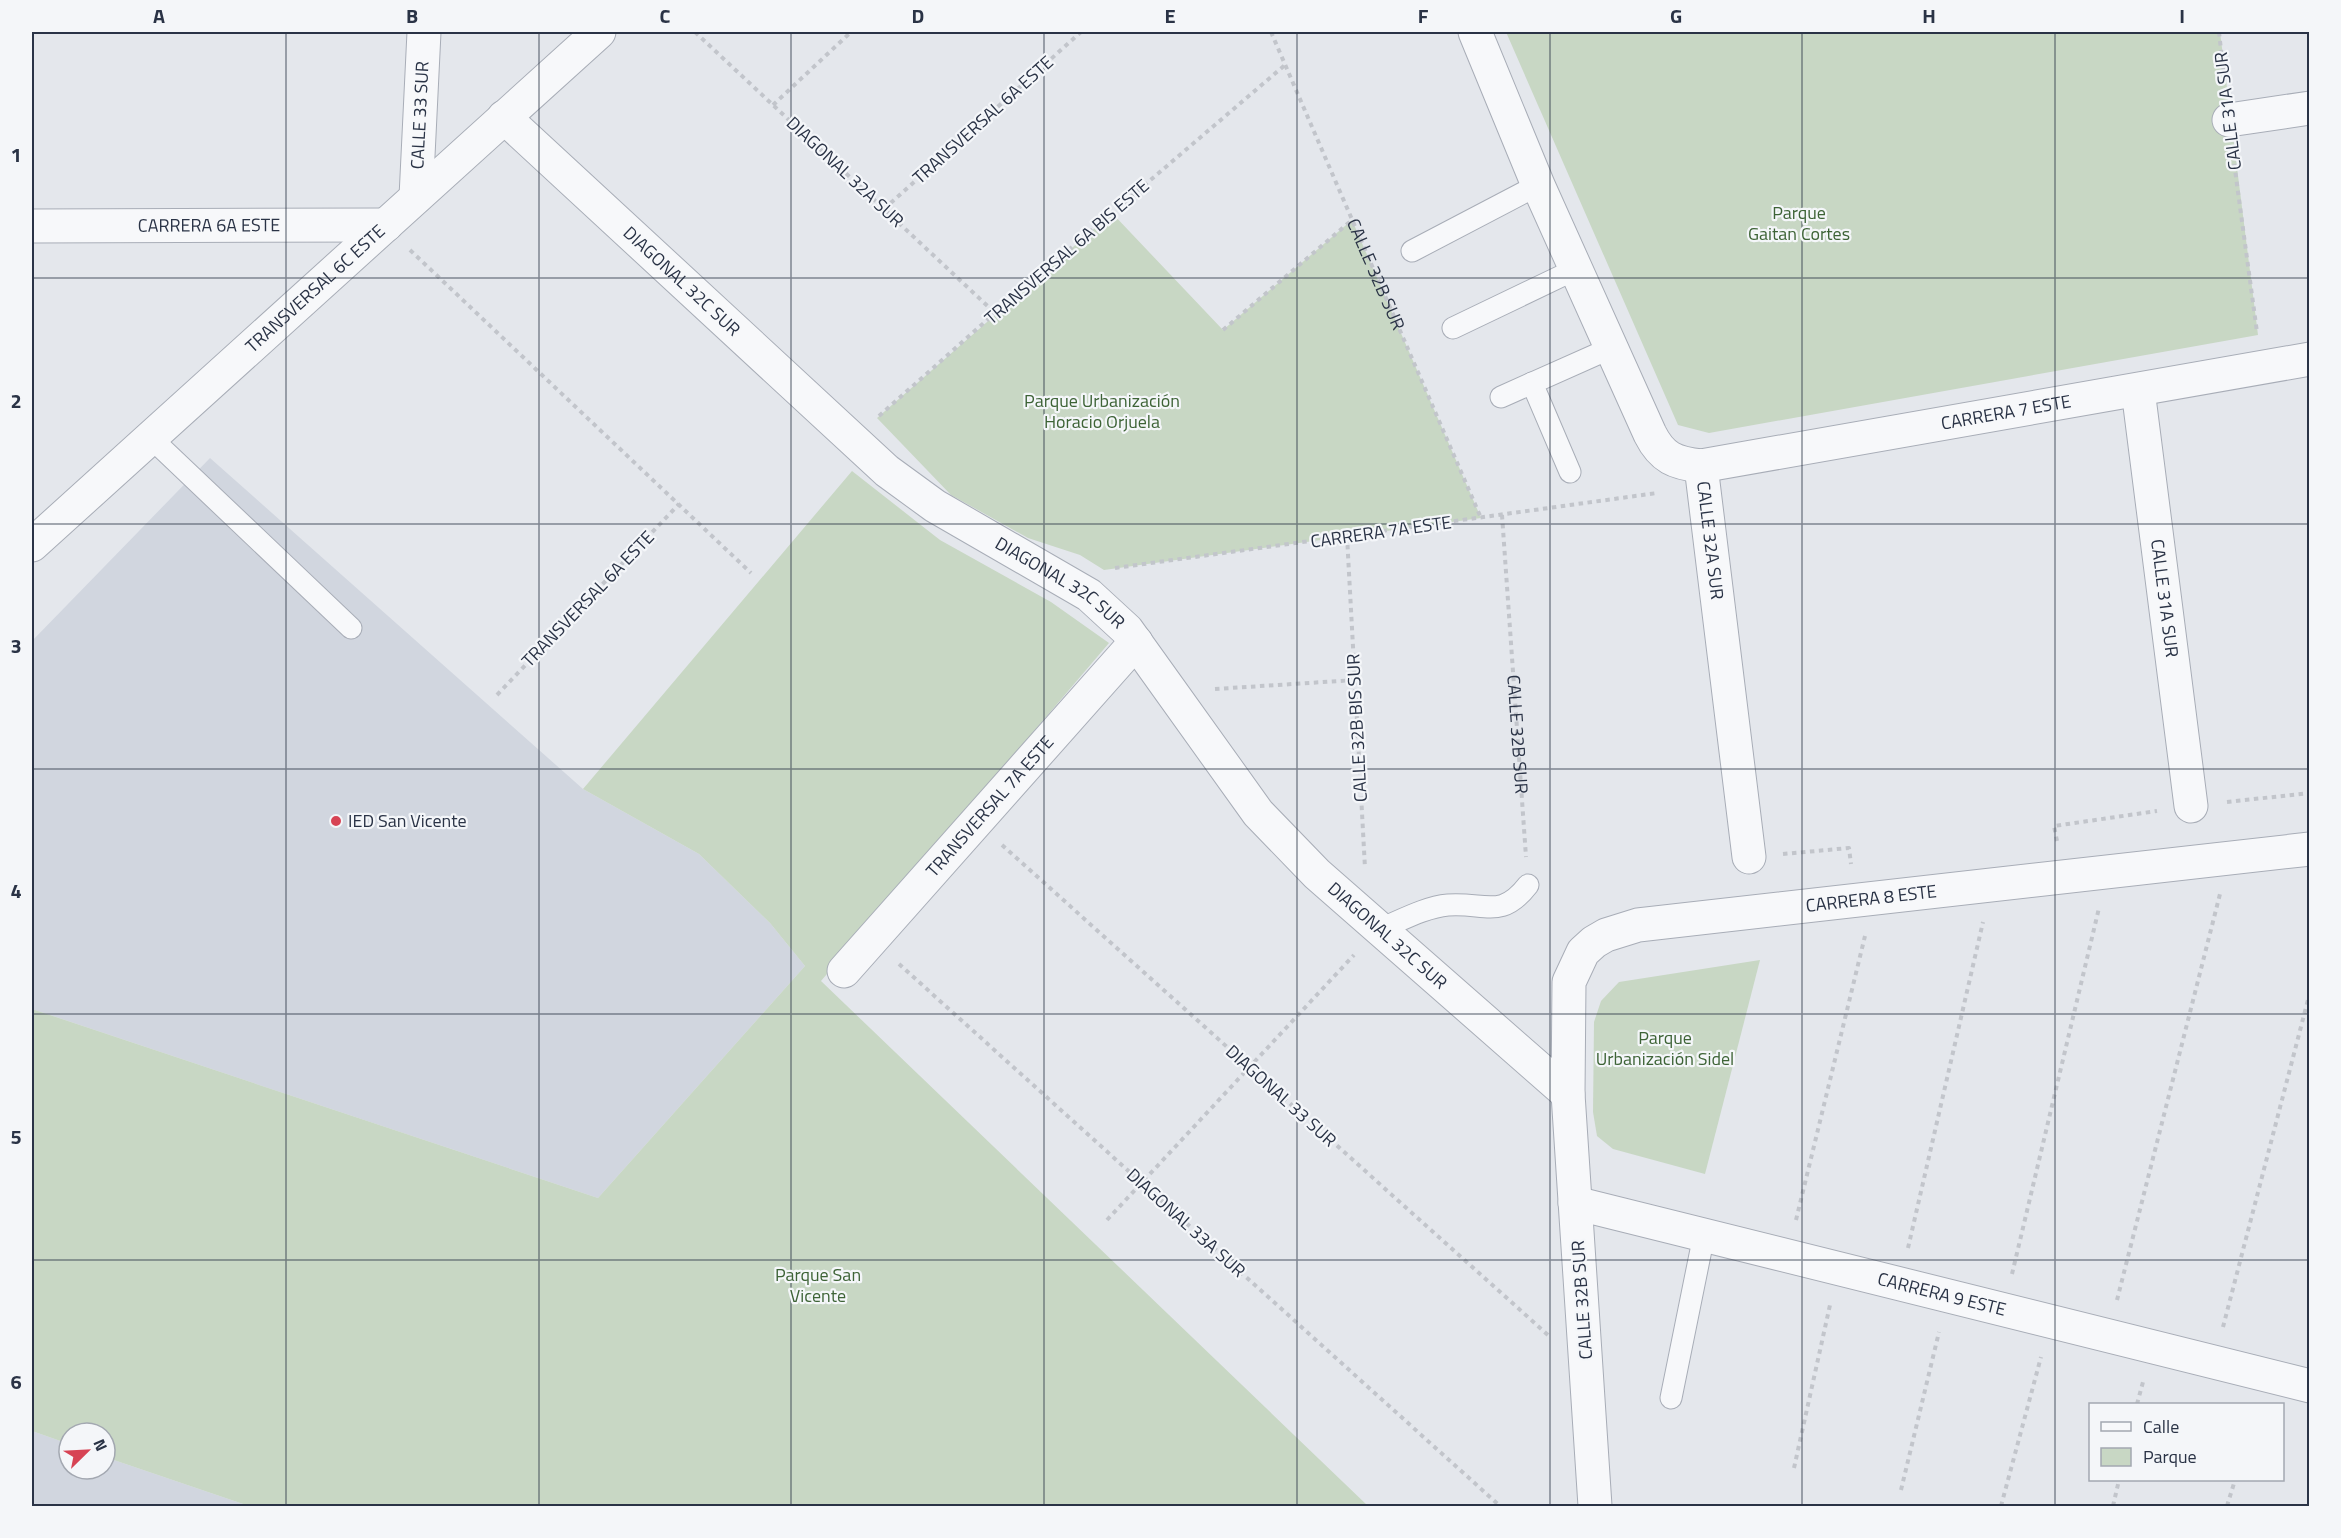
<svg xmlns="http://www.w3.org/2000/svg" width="2341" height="1538" font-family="'Titillium Web',sans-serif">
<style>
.built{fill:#d1d6df}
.green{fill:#c8d7c4}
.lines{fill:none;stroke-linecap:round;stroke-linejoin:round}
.service-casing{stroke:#a8adb7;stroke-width:23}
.minor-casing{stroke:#a8adb7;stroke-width:35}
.tertiary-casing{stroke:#a8adb7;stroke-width:35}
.path{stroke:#c2c5cb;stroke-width:4;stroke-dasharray:4.5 4.5;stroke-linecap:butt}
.service{stroke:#f7f8fa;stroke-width:21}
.minor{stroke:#f7f8fa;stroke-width:33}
.tertiary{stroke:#f7f8fa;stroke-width:33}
.grid{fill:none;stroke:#2a3346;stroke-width:1.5;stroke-opacity:0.55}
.poi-dot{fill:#d74354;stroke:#f4f6f9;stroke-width:2}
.labels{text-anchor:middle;stroke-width:4.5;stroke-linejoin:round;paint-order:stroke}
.street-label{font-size:18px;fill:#2a3346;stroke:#f4f6f9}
.park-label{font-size:18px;fill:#3d6336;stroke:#f4f6f9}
.poi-label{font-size:18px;fill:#2a3346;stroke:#f4f6f9;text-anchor:start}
.neatline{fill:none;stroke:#2a3346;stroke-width:2}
.grid-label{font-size:20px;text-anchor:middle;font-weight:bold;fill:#2a3346}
</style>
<rect width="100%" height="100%" fill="#e4e7ec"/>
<g class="built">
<path d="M210,458L583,789L699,854L770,923L805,966L598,1198L32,1009V641Z"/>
<path d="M32,1431L69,1444V1469H105V1457L249,1506H32Z"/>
</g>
<g class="green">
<path d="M1506,32H2220L2258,335L1709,433L1678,425Z"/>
<path d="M1112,213L1223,330L1352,220L1481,518L1104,570L1080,555L1028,538L951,495L877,418Z"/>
<path d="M852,471L940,540L1051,602L1109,643L821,981L1368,1506H249L105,1457V1433H69V1444L32,1431V1009L598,1198L805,966L770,923L699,854L583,789Z"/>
<path d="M1760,960L1705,1174L1613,1149L1597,1136L1593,1112L1594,1022L1601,1001L1619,982Z"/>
</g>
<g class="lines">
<g class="service-casing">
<g id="service">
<path d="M1412,251L1538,185"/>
<path d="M1453,328L1576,269"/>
<path d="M1532,383L1570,472"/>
<path d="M1501,397L1611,348"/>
<path d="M150,437L351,628"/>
<path d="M1378,930C1400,921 1425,907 1448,905C1485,902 1501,920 1528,885"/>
<path d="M1671,1398L1704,1235"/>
</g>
</g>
<g class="minor-casing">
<g id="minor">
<path id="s3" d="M1475,32L1538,185L1650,434C1662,458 1675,463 1701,466L2310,359"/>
<path id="s4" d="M504,117L887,471L935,506L1089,595L1127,630L1258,813L1317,874L1568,1094"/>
<path d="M2229,120L2310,108"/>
<path id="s5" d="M416,197L424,32"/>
<path id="s6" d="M32,226L386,225"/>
<path id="s7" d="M2138,390L2191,806"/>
<path id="s8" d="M1701,466L1749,857"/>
<path id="s9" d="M844,971L1136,642"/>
<path id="s10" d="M1575,1203L2310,1386"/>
<path id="s11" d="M1595,1506L1568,1094L1569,982L1583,952L1594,942L1606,935L1638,925L2310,849"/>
</g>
</g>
<g class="tertiary-casing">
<g id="tertiary">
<path id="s12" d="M32,545L599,32"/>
</g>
</g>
<g class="path">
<path d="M695,32L995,313"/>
<path id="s1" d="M1271,32L1481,518"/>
<path d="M2219,32L2225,85"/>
<path d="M773,105L851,32"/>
<path d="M2233,155L2257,332"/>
<path d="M884,209L1081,32"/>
<path d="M410,250L751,573"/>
<path d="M1223,330L1352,220"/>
<path d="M879,416L995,313L1285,65"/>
<path id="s2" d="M1502,515L1526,857"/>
<path d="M1347,536L1365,868"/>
<path d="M1115,568L1657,493"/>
<path d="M1215,689L1355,680"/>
<path d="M497,695L679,504"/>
<path d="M2227,802L2310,793"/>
<path d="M2057,841L2054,826L2157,811"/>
<path d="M1002,845L1548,1335"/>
<path d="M1783,854L1849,848L1851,864"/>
<path d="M899,964L1500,1506"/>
<path d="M1107,1220L1354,955"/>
<path d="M1796,1220L1865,936"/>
<path d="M1908,1248L1983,922"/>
<path d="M2012,1274L2099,908"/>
<path d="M2117,1300L2220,894"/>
<path d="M2223,1327L2310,992"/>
<path d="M2137,1404L2143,1382"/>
<path d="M1794,1468L1830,1305"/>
<path d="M1901,1490L1939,1332"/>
<path d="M2001,1506L2041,1357"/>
<path d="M2113,1506L2119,1480"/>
<path d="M2227,1506L2235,1480"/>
</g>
<use href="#service" class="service"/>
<use href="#minor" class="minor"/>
<use href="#tertiary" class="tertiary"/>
</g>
<path class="grid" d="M286,32V1506M539,32V1506M791,32V1506M1044,32V1506M1297,32V1506M1550,32V1506M1802,32V1506M2055,32V1506M32,278H2310M32,524H2310M32,769H2310M32,1014H2310M32,1260H2310"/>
<circle class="poi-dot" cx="336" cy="821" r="6"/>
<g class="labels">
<g class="street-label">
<text transform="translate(2228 111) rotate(-97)" y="6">CALLE 31A SUR</text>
<text dy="6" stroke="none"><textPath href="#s5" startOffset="82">CALLE 33 SUR</textPath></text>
<text transform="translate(983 120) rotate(-42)" y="6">TRANSVERSAL 6A ESTE</text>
<text transform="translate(845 172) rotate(43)" y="6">DIAGONAL 32A SUR</text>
<text dy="6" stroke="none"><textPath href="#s6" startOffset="177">CARRERA 6A ESTE</textPath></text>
<text transform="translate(1067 252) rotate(-41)" y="6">TRANSVERSAL 6A BIS ESTE</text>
<text dy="6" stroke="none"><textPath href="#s1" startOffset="264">CALLE 32B SUR</textPath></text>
<text dy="6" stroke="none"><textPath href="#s4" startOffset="242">DIAGONAL 32C SUR</textPath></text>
<text dy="6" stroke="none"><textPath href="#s12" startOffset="382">TRANSVERSAL 6C ESTE</textPath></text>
<text dy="6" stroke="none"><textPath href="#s3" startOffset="812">CARRERA 7 ESTE</textPath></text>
<text transform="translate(1381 532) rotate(-8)" y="6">CARRERA 7A ESTE</text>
<text dy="6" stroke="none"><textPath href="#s8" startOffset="75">CALLE 32A SUR</textPath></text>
<text dy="6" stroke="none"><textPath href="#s4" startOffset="728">DIAGONAL 32C SUR</textPath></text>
<text dy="6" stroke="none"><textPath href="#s7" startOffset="210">CALLE 31A SUR</textPath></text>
<text transform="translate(588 599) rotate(-46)" y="6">TRANSVERSAL 6A ESTE</text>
<text transform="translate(1357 728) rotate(-93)" y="6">CALLE 32B BIS SUR</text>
<text dy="6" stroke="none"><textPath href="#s2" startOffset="220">CALLE 32B SUR</textPath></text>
<text dy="6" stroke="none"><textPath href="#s9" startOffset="220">TRANSVERSAL 7A ESTE</textPath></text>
<text dy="6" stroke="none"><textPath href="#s11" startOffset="855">CARRERA 8 ESTE</textPath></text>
<text dy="6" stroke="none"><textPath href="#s4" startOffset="1214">DIAGONAL 32C SUR</textPath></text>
<text transform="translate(1281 1096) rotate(42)" y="6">DIAGONAL 33 SUR</text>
<text transform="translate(1186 1223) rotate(42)" y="6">DIAGONAL 33A SUR</text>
<text dy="6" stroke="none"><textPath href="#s10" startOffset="378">CARRERA 9 ESTE</textPath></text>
<text transform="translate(1582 1300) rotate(-94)" y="6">CALLE 32B SUR</text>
</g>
<g class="park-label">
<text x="1799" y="219">Parque<tspan x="1799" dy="21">Gaitan Cortes</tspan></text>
<text x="1102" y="407">Parque Urbanización<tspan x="1102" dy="21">Horacio Orjuela</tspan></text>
<text x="1665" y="1044">Parque<tspan x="1665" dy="21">Urbanización Sidel</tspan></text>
<text x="818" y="1281">Parque San<tspan x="818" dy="21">Vicente</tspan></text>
</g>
<g class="poi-label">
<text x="348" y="827">IED San Vicente</text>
</g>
</g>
<rect width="2341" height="1538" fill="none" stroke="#f4f6f9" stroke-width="66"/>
<rect x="2089" y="1403" width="195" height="78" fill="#f4f6f9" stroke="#a3a8b1" stroke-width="1.5"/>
<rect x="2101" y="1422" width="30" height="9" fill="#f7f8fa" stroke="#a3a8b1" stroke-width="1.5"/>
<text x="2143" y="1433" font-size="18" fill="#2a3346">Calle</text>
<rect x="2101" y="1448" width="30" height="18" fill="#c8d7c4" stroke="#a3a8b1" stroke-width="1.5"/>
<text x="2143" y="1463" font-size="18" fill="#2a3346">Parque</text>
<g transform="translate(87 1451) rotate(66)"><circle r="28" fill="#f4f6f9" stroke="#a3a8b1" stroke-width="1.5"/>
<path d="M0-4.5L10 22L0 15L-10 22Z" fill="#d74354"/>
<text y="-9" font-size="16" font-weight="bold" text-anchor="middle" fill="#2a3346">N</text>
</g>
<rect x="33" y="33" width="2275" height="1472" class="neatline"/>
<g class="grid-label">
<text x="159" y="23">A</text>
<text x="412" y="23">B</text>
<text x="665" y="23">C</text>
<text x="918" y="23">D</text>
<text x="1170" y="23">E</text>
<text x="1423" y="23">F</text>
<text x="1676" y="23">G</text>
<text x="1929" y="23">H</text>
<text x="2182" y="23">I</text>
<text x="16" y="162">1</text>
<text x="16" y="408">2</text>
<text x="16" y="653">3</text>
<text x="16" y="898">4</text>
<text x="16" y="1144">5</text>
<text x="16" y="1389">6</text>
</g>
</svg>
